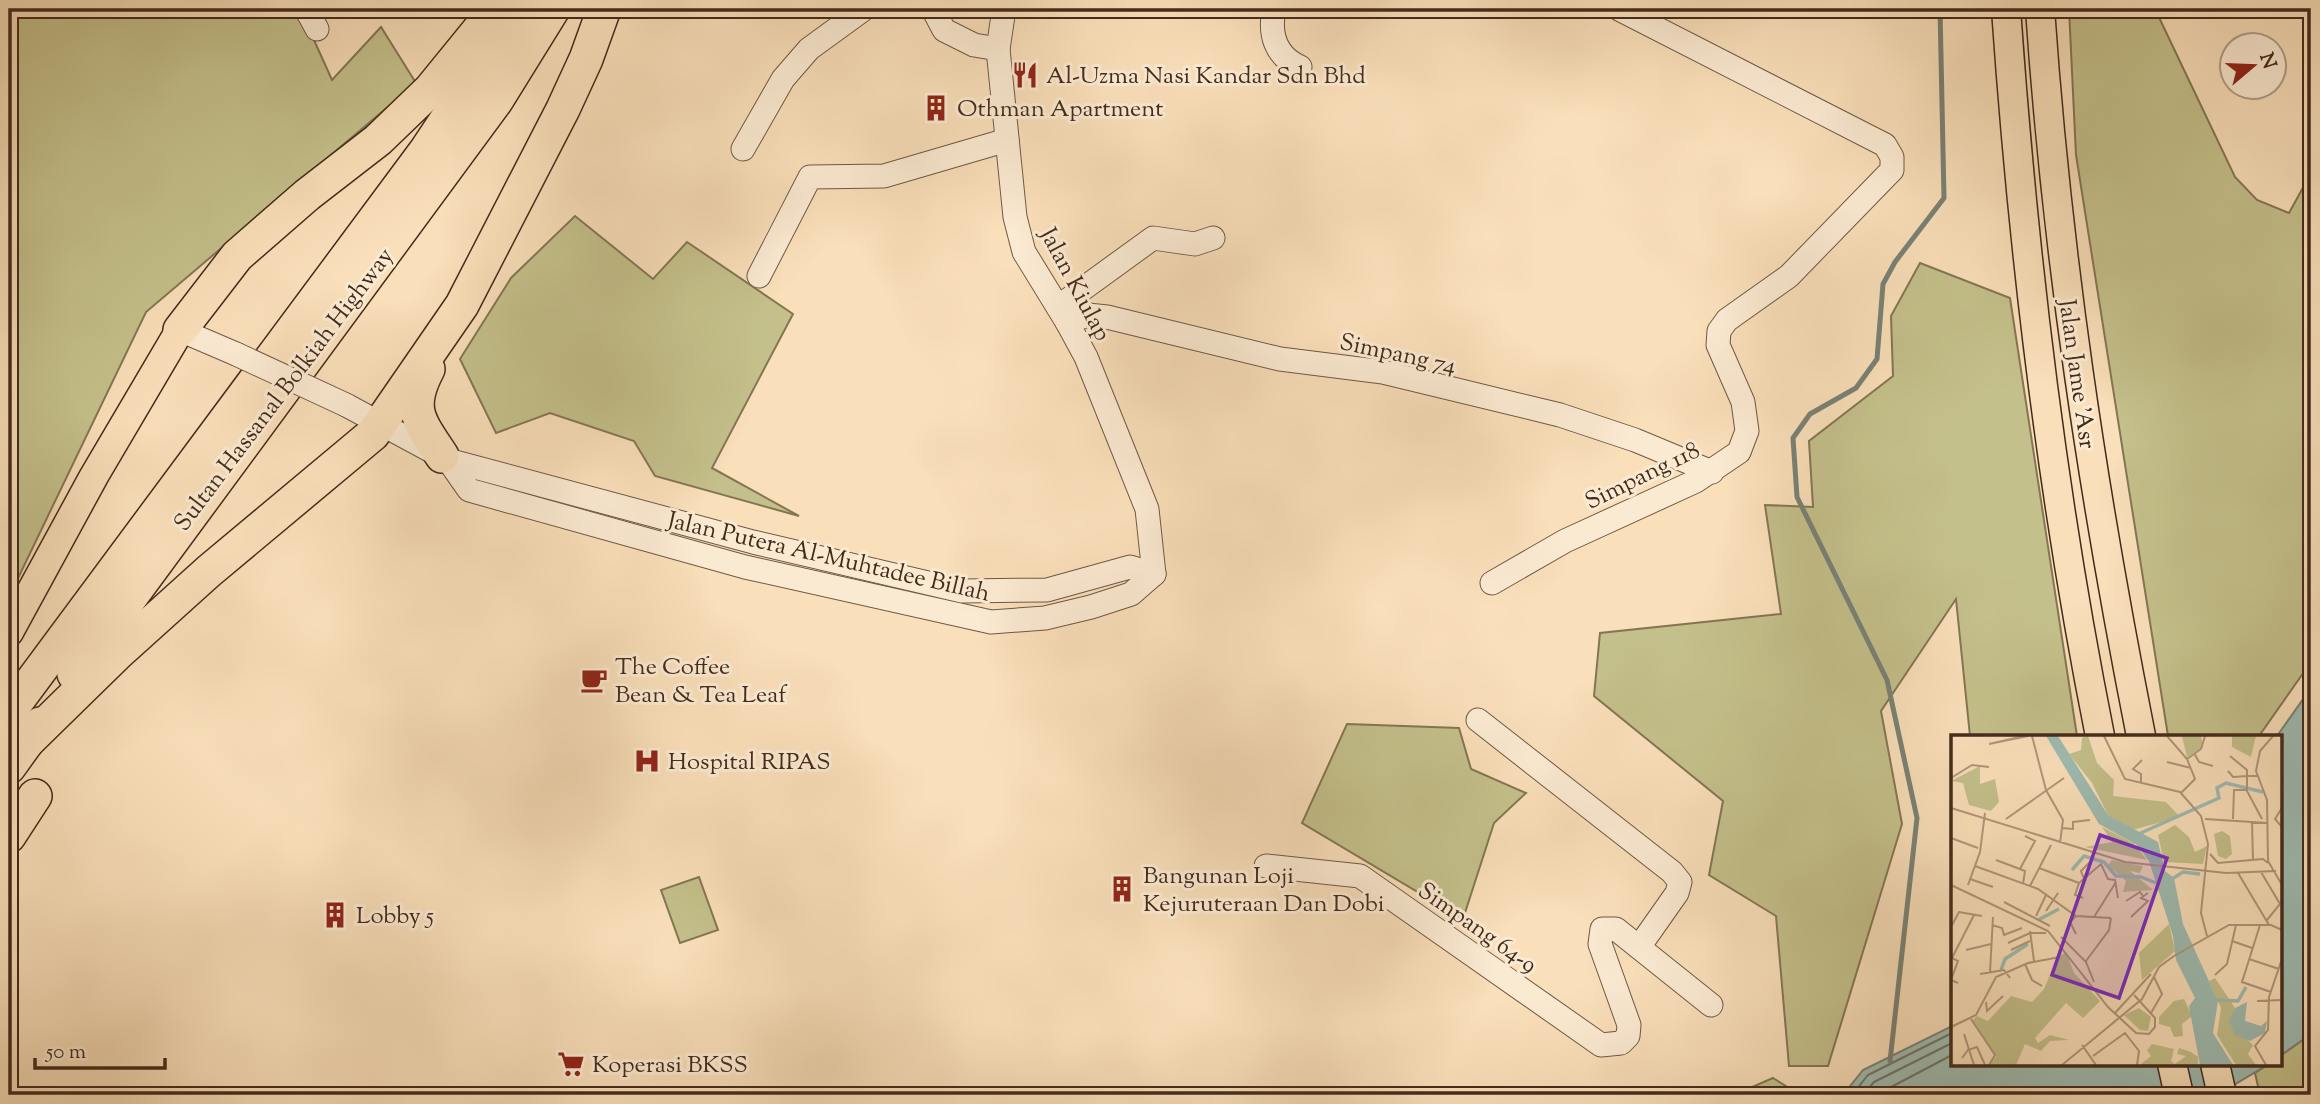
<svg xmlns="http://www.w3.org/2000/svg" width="2320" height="1104" font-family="'Sorts Mill Goudy',serif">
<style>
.green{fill:#c4c08b;stroke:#847654;stroke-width:2}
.water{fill:#9ebcb2;stroke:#7a8276;stroke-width:2}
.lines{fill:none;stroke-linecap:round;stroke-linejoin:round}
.shore{stroke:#707467;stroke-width:2}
.stream{stroke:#7a8276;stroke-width:5}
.minor-casing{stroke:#705844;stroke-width:25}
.major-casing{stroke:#432b1c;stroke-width:31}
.highway-casing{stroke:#432b1c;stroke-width:36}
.minor{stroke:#fbead2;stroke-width:23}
.major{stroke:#f9dfba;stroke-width:28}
.highway{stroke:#f9dfba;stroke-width:33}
.minor-bridge-casing{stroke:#705844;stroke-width:25;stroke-linecap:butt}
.minor-bridge{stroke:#fbead2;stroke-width:23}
.labels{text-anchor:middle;stroke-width:6;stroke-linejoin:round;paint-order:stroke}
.poi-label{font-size:24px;fill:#432b1c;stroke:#fbead2;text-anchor:start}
.street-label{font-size:24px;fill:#432b1c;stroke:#fbead2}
.inset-river{fill:none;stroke:#9ebcb2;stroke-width:3.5}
.inset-road{fill:none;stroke:#b0977b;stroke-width:2}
.view{fill:#7b2cbf;fill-opacity:0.15;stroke:#7b2cbf;stroke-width:3.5}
.inset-edge{fill:none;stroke:#432b1c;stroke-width:3.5}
</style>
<rect width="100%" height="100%" fill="#f9dfba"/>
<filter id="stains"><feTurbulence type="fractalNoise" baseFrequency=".00286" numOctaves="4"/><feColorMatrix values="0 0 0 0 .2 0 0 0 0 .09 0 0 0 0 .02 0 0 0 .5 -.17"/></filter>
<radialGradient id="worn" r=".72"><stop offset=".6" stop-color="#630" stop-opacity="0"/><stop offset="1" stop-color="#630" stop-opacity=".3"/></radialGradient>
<g class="green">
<path d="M9,9H300L332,80L381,27L416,83L146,312L9,597Z"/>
<path d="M2069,9H2155L2235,177L2257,200L2289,213L2311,173V662L2259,736H2168L2076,155Z"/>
<path d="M575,216L653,279L687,242L793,314L712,468L799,516L655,476L634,441L550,413L496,433L460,359L511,278Z"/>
<path d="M1920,263L2010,298L2077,736H1970L1956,599L1881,711L1902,824L1828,1066H1789L1776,916L1709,875L1723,801L1594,696L1600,633L1781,614L1765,505L1813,507L1809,441L1893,376L1891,316Z"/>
<path d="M1347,724L1459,728L1471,769L1526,793L1494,823L1463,919L1302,823Z"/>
<path d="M699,877L718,930L680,943L661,890Z"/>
<path d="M2311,1034V1095H2260L2255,1073L2269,1064H2280V1056Z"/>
<path d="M1773,1078L1800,1095H1734Z"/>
</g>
<g class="water">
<path d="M2311,688V1034L2280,1056V736H2277Z"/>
<path d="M1952,1026V1064H2269L2217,1095H1843L1863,1070Z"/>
</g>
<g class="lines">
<g class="shore">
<path d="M1852,1095L1868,1075L1952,1033"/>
<path d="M1863,1095L1874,1082L1952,1043"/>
<path d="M1876,1095L1952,1055"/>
</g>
<path class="stream" d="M1890,1061L1917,818L1887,680L1797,497L1793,438L1810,414L1856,388L1877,359L1883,284L1895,262L1944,198L1940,9"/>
<g class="minor-casing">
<g id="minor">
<path d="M306,9L317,29"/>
<path d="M933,9L944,30L974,45L998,49"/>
<path d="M1004,9L998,49L1015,217L1024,252L1067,322L1086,357L1147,509L1154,574"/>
<path d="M1274,9C1269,34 1275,56 1300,67"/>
<path d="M743,149L783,79L809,49L864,9"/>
<path d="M759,276L810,177L884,176L1007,140"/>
<path d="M1058,307L1153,238L1195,244L1213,238"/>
<path d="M1067,322L1088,315L1107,317L1280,359L1383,372L1560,415L1635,440L1712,472"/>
<path d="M180,330L236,354"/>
<path d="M346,405L448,460L753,542L962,591L1047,590L1130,567L1154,574"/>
<path d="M448,460L469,490L745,567L991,622L1045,618L1091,607L1131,594L1154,574"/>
<path d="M1492,583L1565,541L1696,481L1739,452L1747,431L1743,402L1718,345L1719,331L1727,320L1789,276L1892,170V157L1885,145L1619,9"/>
<path d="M1478,720L1672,872L1680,882L1677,893L1639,947"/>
<path d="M1266,866L1360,876L1601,1045L1621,1043L1628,1036L1629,1025L1600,944L1602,929H1616L1711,1005"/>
</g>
</g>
<g class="major-casing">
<g id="major">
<path d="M2006,9C2023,253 2052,496 2100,736"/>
<path d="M2040,9C2057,256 2093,493 2141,736"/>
<path d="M9,632L94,476L180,330"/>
<path d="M2172,1064L2179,1095"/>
<path d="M2215,1064L2222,1095"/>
</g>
</g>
<g class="highway-casing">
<g id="highway">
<path d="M180,330L237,256L307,195L378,140L430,90L496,9"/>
<path d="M428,369C407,409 419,421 442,456"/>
<path d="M74,674L496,101L553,9"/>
<path d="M9,712L427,149L520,9"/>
<path d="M28,741L118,653L209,571L373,434L462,305L563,109L586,59L604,9"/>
<path d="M9,767L40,724"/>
<path d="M9,836L35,796"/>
</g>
</g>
<use href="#minor" class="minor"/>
<use href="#major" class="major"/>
<use href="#highway" class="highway"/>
<g class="minor-bridge-casing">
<path id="minor-bridge" d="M236,354L346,405"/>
</g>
<use href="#minor-bridge" class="minor-bridge"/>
</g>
<defs>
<g id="restaurant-bare" transform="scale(2.1)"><path d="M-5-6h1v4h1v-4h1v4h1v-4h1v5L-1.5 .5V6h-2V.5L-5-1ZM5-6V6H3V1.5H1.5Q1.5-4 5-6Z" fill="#8f2418" stroke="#fbead2" stroke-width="2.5" paint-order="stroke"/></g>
<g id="building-bare" transform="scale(2.1)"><path d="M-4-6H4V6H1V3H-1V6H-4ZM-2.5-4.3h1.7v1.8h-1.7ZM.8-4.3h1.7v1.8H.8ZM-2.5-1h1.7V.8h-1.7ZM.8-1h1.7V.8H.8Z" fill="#8f2418" stroke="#fbead2" stroke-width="2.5" paint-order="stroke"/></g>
<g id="cafe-bare" transform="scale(2.1)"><path d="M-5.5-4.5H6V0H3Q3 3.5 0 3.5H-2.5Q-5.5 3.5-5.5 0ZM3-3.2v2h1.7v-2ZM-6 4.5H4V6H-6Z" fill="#8f2418" stroke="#fbead2" stroke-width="2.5" paint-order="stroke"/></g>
<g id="hospital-bare" transform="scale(2.1)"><path d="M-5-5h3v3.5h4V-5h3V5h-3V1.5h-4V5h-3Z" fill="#8f2418" stroke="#fbead2" stroke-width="2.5" paint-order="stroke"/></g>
<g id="supermarket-bare" transform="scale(2.1)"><path d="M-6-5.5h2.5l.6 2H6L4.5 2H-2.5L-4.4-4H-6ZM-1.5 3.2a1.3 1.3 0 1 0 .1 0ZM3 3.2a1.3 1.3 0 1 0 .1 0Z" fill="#8f2418" stroke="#fbead2" stroke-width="2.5" paint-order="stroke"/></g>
</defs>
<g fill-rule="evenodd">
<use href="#restaurant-bare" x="1025" y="75"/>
<use href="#building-bare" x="936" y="108"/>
<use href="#cafe-bare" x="594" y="680"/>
<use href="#hospital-bare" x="647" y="761"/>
<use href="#building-bare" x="1122" y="889"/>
<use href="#building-bare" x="335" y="915"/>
<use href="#supermarket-bare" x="571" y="1064"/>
</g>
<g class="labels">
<g class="poi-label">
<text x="1046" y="83">Al-Uzma Nasi Kandar Sdn Bhd</text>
<text x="957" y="116">Othman Apartment</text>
<text x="615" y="674">The Coffee<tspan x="615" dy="28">Bean &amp; Tea Leaf</tspan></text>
<text x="668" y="769">Hospital RIPAS</text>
<text x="1143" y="883">Bangunan Loji<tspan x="1143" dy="28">Kejuruteraan Dan Dobi</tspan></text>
<text x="356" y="923">Lobby 5</text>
<text x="592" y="1072">Koperasi BKSS</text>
</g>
<g class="street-label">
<text transform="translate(1076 284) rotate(62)" y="8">Jalan Kiulap</text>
<text transform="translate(1398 353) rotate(12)" y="8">Simpang 74</text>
<text transform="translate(2078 374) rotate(82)" y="8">Jalan Jame 'Asr</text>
<text transform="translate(283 389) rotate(-53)" y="8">Sultan Hassanal Bolkiah Highway</text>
<text transform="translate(1642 475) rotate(-26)" y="8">Simpang 118</text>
<text transform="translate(829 556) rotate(13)" y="8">Jalan Putera Al-Muhtadee Billah</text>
<text transform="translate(1478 927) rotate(35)" y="8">Simpang 64-9</text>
</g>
</g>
<g transform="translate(1951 735)">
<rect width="331" height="331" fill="#f9dfba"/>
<path d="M137,1L146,28L163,45L162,61L215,67L229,82L181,95L157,80L141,48L118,19L130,15L131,3ZM231,1H250L252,12L236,22ZM281,1H305L300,22L281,12ZM29,31V49L44,44L48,67L40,76L18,70L12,48L0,46ZM224,90L238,102L244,117L256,111L252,129L213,127L207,100ZM151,92L182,108L196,125L134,112L161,107ZM271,96L279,101L281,119L275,124L267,121L263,99ZM161,125L192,131L189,138L179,136L202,155L172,157L175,146L157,130ZM218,189L224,216L191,245L188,218ZM115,217L123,238L149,266L132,283L115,268L84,303L87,308L99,300L118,305L99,306L90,316L74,309L65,330H38L45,322L22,285L26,281L37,286L60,261L81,267L93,254L106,223ZM264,243L284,273L279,289L302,310L297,319L305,330H285L266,300L270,273L258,246ZM233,264L241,281L231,289L232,301L223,302L219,292L208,289V282L223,266ZM188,273L200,282L197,296L189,295L173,280ZM201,309L223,314L220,326L224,329L235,321L226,319L228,313L240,317L247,322V330H189L200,321L196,315Z" fill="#c4c08b"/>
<path d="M95,1H107L157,80L207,107L214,136L223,143L232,189L267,266L262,298L282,330H249L238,271L244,263L225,225L222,201L198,126L186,110L148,89ZM296,267L294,286L310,291L316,286L314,298L299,306L284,300L278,286L284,273Z" fill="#9ebcb2"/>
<path class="inset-river" d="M183,101L268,63L266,53L275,48L312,57M121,135L133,121L153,127L165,141L190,142L205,148M221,144L232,137L249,139M87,185L108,174M50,235L54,224L77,209M266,265L287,266L295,252"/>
<path class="inset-road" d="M73,1L38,9L77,1M81,1L95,55L112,85L109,108M153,1L174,44L229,57L250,81L257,109L250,178L256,201M216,1L236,24L244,44L230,58M322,1L309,16L305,36L316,65L317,126L331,150M243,18L248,27L262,31M279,21L296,35V41H306M236,24L250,14L254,1M216,27L240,33M277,36L282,42L296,41V56L311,84M0,43L21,30L38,32M190,47V39L182,34L191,25M0,73L174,127L275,138L325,136M331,73L324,84L331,92M55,84L113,43M254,84L316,88M282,84L283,55H296M301,86L302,125M111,93L122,94V87L139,85M0,103L27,113M259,119L267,128L312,124L317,128M45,125L74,136L72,149M24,131L87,154L125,181L160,183M88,133L128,148M69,134L84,106L74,101M310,137L329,169L316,185M287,138L318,190M19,144L42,152M133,144L130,136L140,126M128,148L150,129L157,144L164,145L167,163M128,148L124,160L132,163M0,150L97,196L157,272L185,298L198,299L204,292V283L183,260M17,150L29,117L34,78M79,151L100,110M175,166L189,157L192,161M53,167L99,191M95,176L107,158M85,181L95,160M125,181L119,187L125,199M143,182L165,147M180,182L197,166L190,163L197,158M41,190L51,193L53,200L71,193M309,190L291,247L320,257M0,192L8,177L31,181M79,196L83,226M110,202L135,227L143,247M281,206L301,213M57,208L79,198H95M15,215L40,209M60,215L79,206M1,223L23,180M1,223L7,226L0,245L7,248M298,224L328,234M135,226L158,195L160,183M74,229L81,245L91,251M39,237L42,182M29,239L53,235L59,243M264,240L276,229L285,190M306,266L331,265M35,267L36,276L52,261M200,278L211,259L203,242M163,279L200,239M20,284L44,320L38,330M0,292L25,280L45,242L77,228L109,222M13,299L23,330M131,310L145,330M142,321L174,298L188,316L186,330M11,323L17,315L26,312L34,330M111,330L191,264L208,232L223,221L278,190H320L331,195M315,330L304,311L317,295L318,262L331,224"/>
<path class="view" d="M149,100L216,123L168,263L101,240Z"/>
<rect width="331" height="331" class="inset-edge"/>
</g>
<rect width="2320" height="1104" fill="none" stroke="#f9dfba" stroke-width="35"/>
<rect x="10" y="10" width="2299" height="1083" fill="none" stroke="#432b1c" stroke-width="3.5"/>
<rect x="18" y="18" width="2285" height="1069" fill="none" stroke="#432b1c" stroke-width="2"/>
<g transform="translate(2253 66) rotate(71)"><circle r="33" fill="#fbead2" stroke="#b19e89" stroke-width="2"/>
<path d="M0-5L12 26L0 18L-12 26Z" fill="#8f2418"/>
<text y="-10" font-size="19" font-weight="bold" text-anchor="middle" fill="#432b1c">N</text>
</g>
<path d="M35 1058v10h130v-10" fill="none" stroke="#432b1c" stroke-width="3.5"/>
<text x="46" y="1058" font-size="21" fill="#432b1c" stroke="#fbead2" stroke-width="5" paint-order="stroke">50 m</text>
<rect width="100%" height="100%" filter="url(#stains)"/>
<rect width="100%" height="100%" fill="url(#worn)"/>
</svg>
